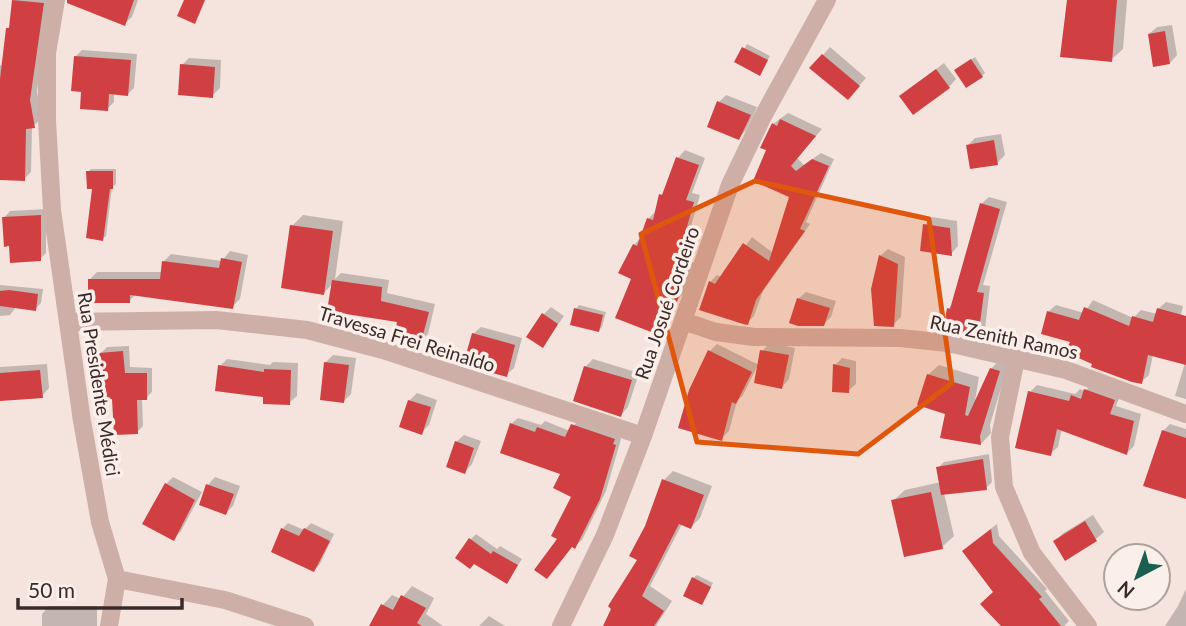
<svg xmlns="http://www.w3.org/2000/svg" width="1186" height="626" font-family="Lato,sans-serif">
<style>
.shadow{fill:#0003}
.building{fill:#d04042}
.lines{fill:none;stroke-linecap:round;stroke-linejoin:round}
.minor{stroke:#ceafa8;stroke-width:18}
.marked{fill:#df570d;fill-opacity:0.2;stroke:#df570d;stroke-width:5;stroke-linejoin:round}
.labels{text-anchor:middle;stroke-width:7;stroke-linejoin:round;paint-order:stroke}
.street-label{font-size:19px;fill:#3a2a29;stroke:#fbefea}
</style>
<rect width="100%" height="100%" fill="#f4e4dd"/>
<g class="shadow">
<path d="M14,0H50L37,91L41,119L32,127L31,172L24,179L0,178V65L3,66L7,29L11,25Z"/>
<path d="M92,0H138L132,17L124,24Z"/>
<path d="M1069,0H1127L1123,49L1111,60Z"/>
<path d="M1172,25L1177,55L1170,63L1149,34L1157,27Z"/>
<path d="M747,44L770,56L760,73L737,62Z"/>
<path d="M830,47L866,78L855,90L823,55Z"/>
<path d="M82,50L137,54L134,88L128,94L114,93V102L107,109L83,90L76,56Z"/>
<path d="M975,57L985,73L982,76L959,67Z"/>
<path d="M189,58L221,60L220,88L212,96L182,65Z"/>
<path d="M944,63L956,79L949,87L901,96Z"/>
<path d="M726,95L757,107L746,130L739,138L719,102Z"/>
<path d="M788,113L822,129L797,158L804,165L821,153L834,159L806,222L810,224L763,291L754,316L747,323L710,282L717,275L722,277L752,237L773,253L791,196L768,149L773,124Z"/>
<path d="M1001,134L1005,155L997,163L968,145L975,138Z"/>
<path d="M685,150L705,158L692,193L700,195L682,257L695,263L684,293L677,300L669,296L658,323L651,330L633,278L634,245L642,236L648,219L656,211L661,195L666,190L678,158Z"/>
<path d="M91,169H116V184L112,187L106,236L102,239L94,187L88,172Z"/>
<path d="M989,197L1007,202L983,285L990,286L985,329L977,336L948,309L952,305L981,204Z"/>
<path d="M46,209V253L40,259L4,218L10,211Z"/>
<path d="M303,215L343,221L335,279L341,273L389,280L387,293L435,304L428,334L421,341L399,321L333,283L324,293L292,226Z"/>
<path d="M932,217L957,221L958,246L951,254L925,225Z"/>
<path d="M888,249L905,257L901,317L893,325L880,256Z"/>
<path d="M230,251L248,255L240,299L232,307L136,294L129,301L90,279L97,272H163L164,261L171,254L222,261Z"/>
<path d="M0,285L43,289L41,303L35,309L16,307L10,315L0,316Z"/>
<path d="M806,292L836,301L831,317L824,324L798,299Z"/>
<path d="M1093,300L1133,318L1141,310L1157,314L1158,309L1166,302L1183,306L1180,319L1186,321V399L1175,396L1185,363L1153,354L1149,375L1141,382L1094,363L1048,312L1056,305L1084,313Z"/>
<path d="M579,305L606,312L602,327L599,330L576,309Z"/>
<path d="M551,307L564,316L543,346V315Z"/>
<path d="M481,327L522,338L514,368L506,375L473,334Z"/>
<path d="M770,343L795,348L789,379L782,387L758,365L743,395L737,401L729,431L721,439L710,351L717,344L759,365L762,351Z"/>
<path d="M129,346L130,367L152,368V392L146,398H142L143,426L137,432L114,398L93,373L102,367L101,353L107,347Z"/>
<path d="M333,355L356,358L351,394L344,401L326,362Z"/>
<path d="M842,358L856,361V384L848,391L835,365Z"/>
<path d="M1001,358L1009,361L990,425L991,433L981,444L942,436L947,412L928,375L939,365L979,377L975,401L991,369Z"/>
<path d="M227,359L270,365L273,362L298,363L297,396L289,403L265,396L220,366Z"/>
<path d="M593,359L639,373L628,407L621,415L585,367Z"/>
<path d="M47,364L49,388L42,396L0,399V367Z"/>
<path d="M1093,383L1121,393L1116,406L1141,414L1134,446L1127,453L1062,428L1058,447L1050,454L1030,392L1037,385L1075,394L1080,389L1085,391Z"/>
<path d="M417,393L437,400L429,425L421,433L409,401Z"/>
<path d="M518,418L541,425L545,421L570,431L579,419L620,432L619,437L621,439L606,491L582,540L575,546L560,538L573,496L562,473L511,424Z"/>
<path d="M1170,424L1186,429V491L1163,431Z"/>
<path d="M464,435L481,441L472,464L465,472L456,442Z"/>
<path d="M989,454L992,482L986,488L944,493L954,536L942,547L893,501L905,490L941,482L938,468L944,462Z"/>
<path d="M673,471L712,486L700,518L691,527L682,524L650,586L672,601L656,626H605L640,559L646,527L664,480Z"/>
<path d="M173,477L202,492L181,531L173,539L166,484Z"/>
<path d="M215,477L240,486L233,506L226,513L201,504L208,485Z"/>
<path d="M1093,515L1104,532L1096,539L1065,558L1055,542L1062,534Z"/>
<path d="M288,523L304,530L311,523L334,534L320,564L314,570L282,529Z"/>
<path d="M997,524L999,536L1047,589L1045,591L1069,621L1064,626H1003L995,592L971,544Z"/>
<path d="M476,534L497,549L500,546L522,559L507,582L470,540Z"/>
<path d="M697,575L713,583L705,599L693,578Z"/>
<path d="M412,586L434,598L426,614L443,626H371L383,605L392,595L401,599Z"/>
<path d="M1186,589V626H1165L1178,606Z"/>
<path d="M49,606H97V626H42V614Z"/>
<path d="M489,616L505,626H479Z"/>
</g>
<g class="building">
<path d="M12,0L44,3L30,100L35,128L26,129L25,181L0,180V79L6,28H9Z"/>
<path d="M67,0H134L125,26L67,3Z"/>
<path d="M184,0H205L195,24L177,16Z"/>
<path d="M1067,0H1117L1112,62L1060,57Z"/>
<path d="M1165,31L1170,64L1153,67L1148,34Z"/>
<path d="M742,47L768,60L760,76L734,62Z"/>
<path d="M822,54L860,86L848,100L809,68Z"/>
<path d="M74,56L131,60L128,96L109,94L108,111L80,109L81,92L71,91Z"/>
<path d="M971,59L983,77L966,88L954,70Z"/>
<path d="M180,64L215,67L213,98L178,95Z"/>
<path d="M936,69L950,88L913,115L899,96Z"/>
<path d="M717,101L751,115L739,140L707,127Z"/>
<path d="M780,119L816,136L791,166L796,171L812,159L829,166L800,229L805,231L756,300L748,325L743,324L699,310L709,281L715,284L743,243L769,261L789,197L753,181L766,150L760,148L772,123L777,126Z"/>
<path d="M994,140L998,165L970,169L966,145Z"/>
<path d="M676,157L699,165L686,200L694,202L676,265L688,271L677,302L665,297L651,332L615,318L631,279L618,273L633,244L637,246L647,218L653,220L659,194L662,195Z"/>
<path d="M86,171H113V189H110L103,241L86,238L92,189H87Z"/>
<path d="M980,203L1000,209L977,292L984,293L978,338L943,331L947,308L950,309Z"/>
<path d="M41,215V261L10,263L9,246L4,247L2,217Z"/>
<path d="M923,224L950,228L952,256L920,251Z"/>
<path d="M290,225L333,231L324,295L281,288Z"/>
<path d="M879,255L898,264L894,327L874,326L871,289Z"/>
<path d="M221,258L242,262L233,309L130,295V303H88V279H160L162,261L219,268Z"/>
<path d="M332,280L382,287L381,301L429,312L421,343L394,337L397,322L327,311Z"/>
<path d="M9,290L38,294L36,311L0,306V291Z"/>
<path d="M797,298L830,308L824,326H798L789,323Z"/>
<path d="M1084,307L1129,326L1132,316L1153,322L1157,308L1186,316V365L1148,355L1142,384L1132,382L1091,367L1092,364L1065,352L1070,342L1041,334L1047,311L1079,320Z"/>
<path d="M574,308L603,315L599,332L570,325Z"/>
<path d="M542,313L558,324L543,348L526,337Z"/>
<path d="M472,333L515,345L507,377L463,365Z"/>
<path d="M708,350L752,372L736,404L732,402L722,441L678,428L689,390Z"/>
<path d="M760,350L789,355L782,389L754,383Z"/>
<path d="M123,351L125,373H147V400H137L138,434L114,435L112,399H91V372H100L99,353Z"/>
<path d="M324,362L349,365L344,403L320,400Z"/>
<path d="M833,364L850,368L849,393L832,392Z"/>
<path d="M218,365L264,372V369L291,370L290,405L263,404V397L215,391Z"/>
<path d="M584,366L632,380L621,417L573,401Z"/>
<path d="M990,368L1000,371L980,436L981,445L940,438L945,414L917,405L927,374L970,387L965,415L968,416Z"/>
<path d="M40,370L43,398L0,401V373Z"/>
<path d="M1084,389L1115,400L1110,414L1134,421L1127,455L1057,429L1051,456L1015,448L1028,391L1069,401L1071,395L1081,399Z"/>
<path d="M408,400L431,407L422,435L399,427Z"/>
<path d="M510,423L535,432L537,427L565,437L571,424L615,439L613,444L616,445L600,499L575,549L572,547L547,579L534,570L557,539L551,536L571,497L553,488L560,474L500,453Z"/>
<path d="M1162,430L1186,438V499L1143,486Z"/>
<path d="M455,441L474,448L465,474L446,467Z"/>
<path d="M983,459L987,490L941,495L936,467Z"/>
<path d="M662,479L704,495L691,529L679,524L642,596L664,611L654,626H603L611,609L608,606L637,560L629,556L645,526Z"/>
<path d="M165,483L195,500L174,541L142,524Z"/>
<path d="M206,484L234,494L226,515L199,505Z"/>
<path d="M931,492L943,549L904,557L891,500Z"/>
<path d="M1085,521L1097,541L1065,561L1053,541Z"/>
<path d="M281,528L299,536L304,528L330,541L314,572L271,552Z"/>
<path d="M991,529L993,543L1042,597L1039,599L1061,626H1001L980,604L993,592L962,551Z"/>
<path d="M469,538L491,554L493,551L518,565L507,584L474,564L470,569L455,558Z"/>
<path d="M692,577L711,587L702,605L683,596Z"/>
<path d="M401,595L426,608L417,623L422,626H369L381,604L393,610Z"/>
</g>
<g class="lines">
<g class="minor">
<path d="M56,0L47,53V120L52,210L82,421L100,522L117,579L109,626"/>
<path d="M683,321L716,332L754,337L900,338L948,343L1066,370L1186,414"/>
<path d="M68,322L216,320L307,330L383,350L643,436"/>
<path d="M1016,359L1000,437L1004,487L1032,553L1088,626"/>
<path d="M117,579L225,600L305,626"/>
<path d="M561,626L605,535L643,436L730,185L762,118L827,0"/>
</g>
</g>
<path class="marked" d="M755,181L929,219L952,383L858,454L697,442L641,234Z"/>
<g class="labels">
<g class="street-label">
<text transform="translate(667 303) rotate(-71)" y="7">Rua Josué Cordeiro</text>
<text transform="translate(1004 337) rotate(12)" y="7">Rua Zenith Ramos</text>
<text transform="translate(407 339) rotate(17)" y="7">Travessa Frei Reinaldo</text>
<text transform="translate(99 384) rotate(81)" y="7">Rua Presidente Médici</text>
</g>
</g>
<g transform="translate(1137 577) rotate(221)"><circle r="33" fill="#fbefea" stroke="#aea09d" stroke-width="2"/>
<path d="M0-5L12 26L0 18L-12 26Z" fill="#1a6052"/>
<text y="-10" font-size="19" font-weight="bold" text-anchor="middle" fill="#3a2a29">N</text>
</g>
<path d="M18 598v10h164v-10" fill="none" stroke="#3a2a29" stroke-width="3.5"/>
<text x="28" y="598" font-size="21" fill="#3a2a29" stroke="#fbefea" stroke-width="5" paint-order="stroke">50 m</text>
</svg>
